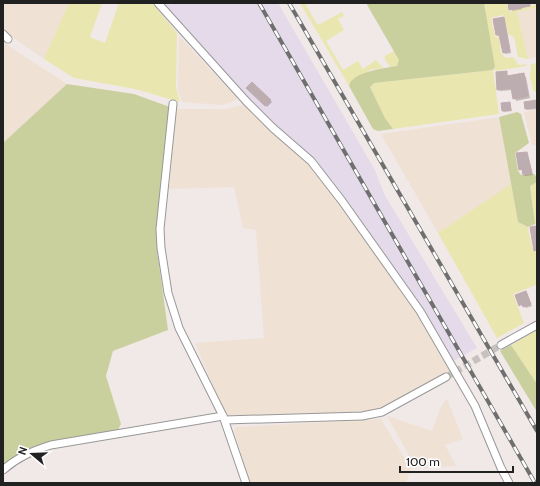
<svg xmlns="http://www.w3.org/2000/svg" width="540" height="486" font-family="Cabin,sans-serif">
<style>
.industrial{fill:#e4daea}
.farmland{fill:#efe1d4}
.grass{fill:#eae6af}
.forest{fill:#cad09d}
.shadow{fill:#0003}
.building{fill:#bbadb0;stroke:#c3aaae}
.lines{fill:none;stroke-linecap:round;stroke-linejoin:round}
.street-tunnel{stroke:#c7c1c0;stroke-width:7;stroke-dasharray:7 3.5;stroke-linecap:butt}
.street-casing{stroke:#989898;stroke-width:9}
.street{stroke:#fff;stroke-width:7}
.rail-casing{stroke:#6f6f6f;stroke-width:4}
.rail{stroke:#fff;stroke-width:2.5;stroke-dasharray:8;stroke-linecap:butt}
</style>
<rect width="100%" height="100%" fill="#f1e9e8"/>
<path class="industrial" d="M158,3H278L375,170L384,194L477,348L450,363L311,161L273,128Z"/>
<g class="farmland">
<path d="M3,3H69L44,59L5,32L3,28Z"/>
<path d="M537,7V57L528,59L517,12Z"/>
<path d="M179,36L237,98L236,100L223,105L182,102L178,89Z"/>
<path d="M4,43L67,84L3,143V44Z"/>
<path d="M244,105L307,163L357,226L418,312L451,371L383,407L357,413L232,418L228,416L224,411L195,343L264,338L256,230L243,228L234,187L169,189L177,109H225Z"/>
<path d="M537,109V145H532L524,112Z"/>
<path d="M499,117L511,184L438,233L381,134Z"/>
<path d="M447,399L463,439L445,445L456,466L426,468L413,463L387,416L432,431L442,405Z"/>
<path d="M381,419L411,469L406,483H250L234,431L236,427Z"/>
</g>
<g class="grass">
<path d="M69,3H102L90,37L105,43L119,3H152L177,33L176,87L180,102L135,89L74,78L44,59Z"/>
<path d="M300,3H305L317,24H320L342,12L344,16L338,19L344,30L326,41L343,70L358,61L363,69L376,60L383,68L370,70L349,83V86Z"/>
<path d="M484,3H507L509,12L537,4V7L517,12L528,59L518,57L514,37L508,34L504,15L491,18L495,36L499,38L501,53L506,58L513,57L519,65L526,64V66L495,71Z"/>
<path d="M394,51L399,60L397,66L390,67L384,58L385,56Z"/>
<path d="M537,63V93L533,90L530,78L531,64Z"/>
<path d="M493,70L499,114L393,129L385,118L370,87L374,83Z"/>
<path d="M537,182V224H535L530,186Z"/>
<path d="M511,184L518,222L528,227L532,248L537,247V286L536,285L513,294L524,323L497,338L438,233Z"/>
<path d="M537,330V384L511,345Z"/>
</g>
<g class="forest">
<path d="M366,3H484L495,67L493,70L374,83L370,87L385,118L393,129L378,131L373,129L349,86C351,72 385,68 397,66L399,60Z"/>
<path d="M67,84L134,94L170,107L157,226V250L168,330L113,351L106,376L121,424L116,434L50,446L3,470V143Z"/>
<path d="M517,112L521,114L529,143L515,153L518,171L521,175L534,174L537,177V182L530,186L535,224L528,227L518,222L499,117Z"/>
<path d="M511,345L537,384V412L500,351Z"/>
</g>
<g class="shadow">
<path d="M509,3H521L522,9L512,11Z"/>
<path d="M504,18L511,53L505,54L501,36L497,35Z"/>
<path d="M506,72L509,77L523,74L526,77L530,98L516,101L512,90L500,91L498,89Z"/>
<path d="M248,88L263,93L272,102L267,107Z"/>
<path d="M537,102V109L527,110L526,108Z"/>
<path d="M509,103L512,111L504,112L503,111Z"/>
<path d="M527,153L533,175L525,176L523,171L520,169Z"/>
<path d="M526,292L532,306L526,308L524,306L520,305Z"/>
</g>
<g class="building">
<path d="M508,3H530V6L509,10Z"/>
<path d="M504,17L510,51L503,53L499,35H496L493,19Z"/>
<path d="M507,71V76L524,73L528,96L513,99L511,88L497,90L496,72Z"/>
<path d="M252,82L271,100L265,106L246,88Z"/>
<path d="M537,100V107L525,109L524,102Z"/>
<path d="M510,102L511,110L502,111L501,103Z"/>
<path d="M527,152L532,173L523,175L522,169L519,170L516,153Z"/>
<path d="M537,226V250L534,251L530,227Z"/>
<path d="M526,291L531,304L523,307L522,304L519,306L515,295Z"/>
</g>
<g class="lines">
<path class="street-tunnel" d="M446,377L501,345"/>
<g class="street-casing">
<g id="street">
<path d="M158,3L246,101L273,128L311,161L342,201L420,311L475,406L501,468L509,483"/>
<path d="M3,34L8,39"/>
<path d="M173,104L160,229L161,248L168,293L179,328L223,416L246,483"/>
<path d="M501,345L537,325"/>
<path d="M225,420L362,416L382,412L446,377"/>
<path d="M3,470C18,457 32,451 51,445L223,416"/>
</g>
</g>
<use href="#street" class="street"/>
<g class="rail-casing">
<g id="rail">
<path d="M259,3L535,483"/>
<path d="M289,3L537,431"/>
</g>
</g>
<use href="#rail" class="rail"/>
</g>
<rect width="540" height="486" fill="none" stroke="#212121" stroke-width="8"/>
<g transform="translate(32 454) rotate(289)" stroke="#ffffff" stroke-width="3" paint-order="stroke">
<path d="M0-3L7 15L0 10L-7 15Z" fill="#212121"/>
<text y="-6" font-size="11" font-weight="bold" text-anchor="middle" fill="#212121">N</text>
</g>
<path d="M400 466v6h113v-6" fill="none" stroke="#212121" stroke-width="2"/>
<text x="406" y="466" font-size="12" fill="#212121" stroke="#ffffff" stroke-width="3" paint-order="stroke">100 m</text>
</svg>
